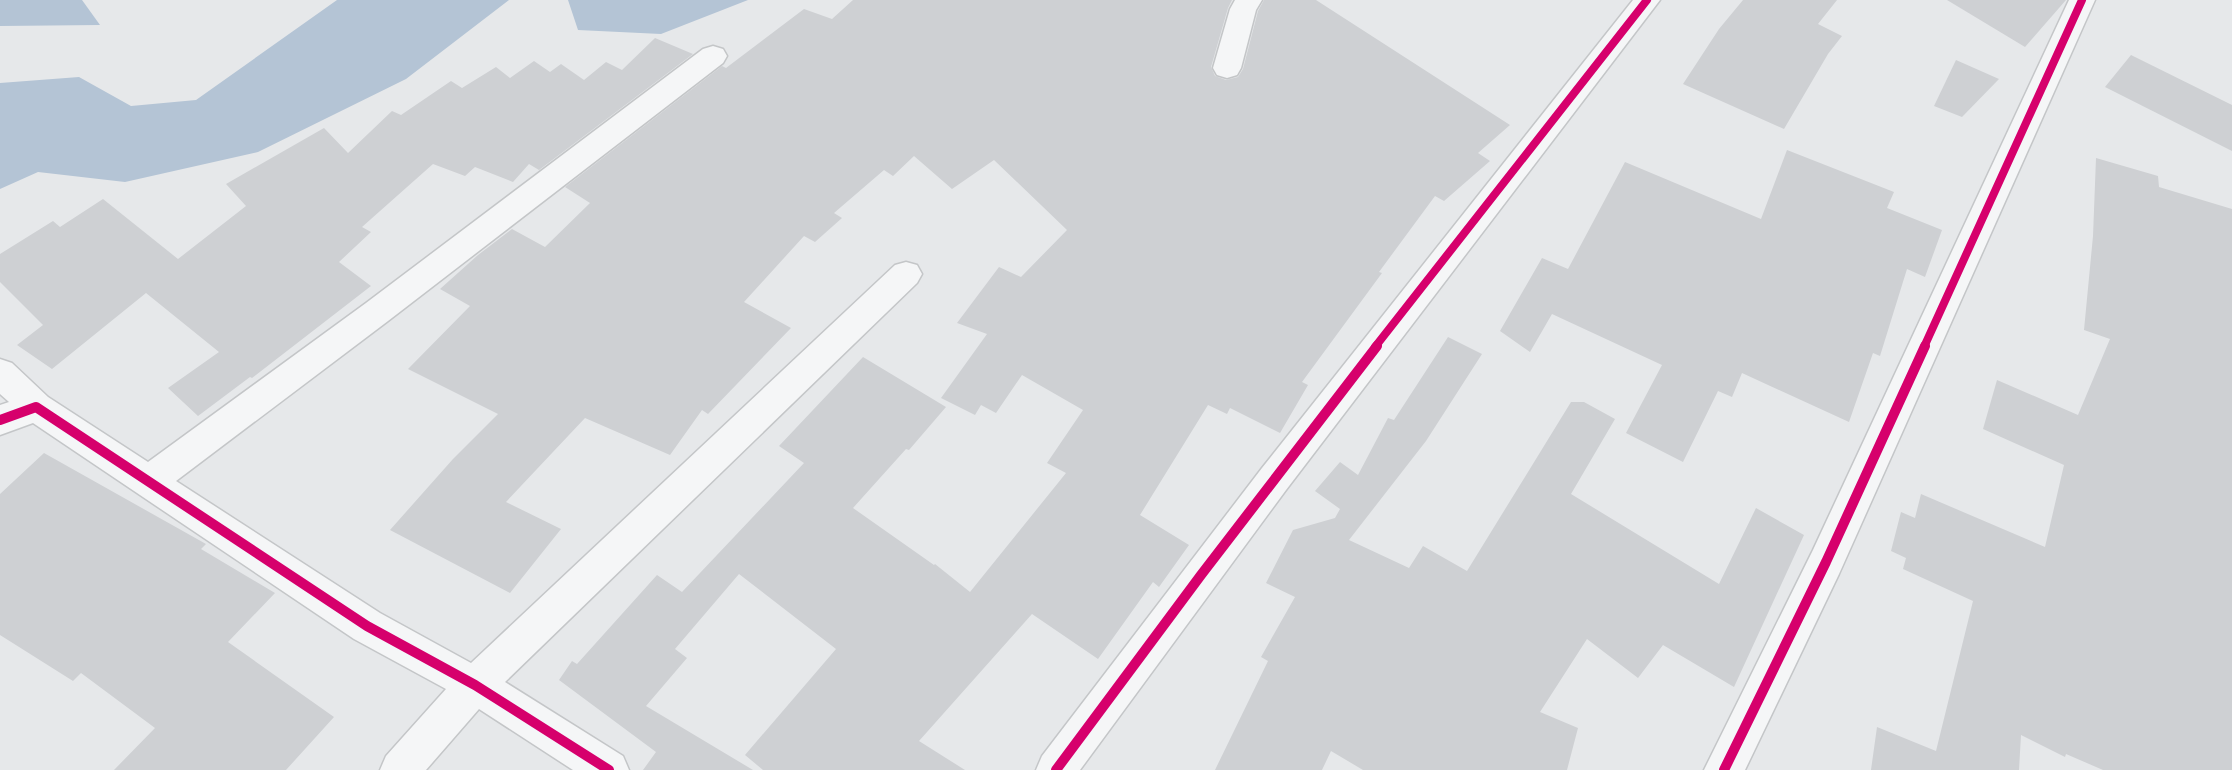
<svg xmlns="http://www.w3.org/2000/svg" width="2232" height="770" font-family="Roboto,sans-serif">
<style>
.water{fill:#b4c4d5}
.building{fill:#ced0d3}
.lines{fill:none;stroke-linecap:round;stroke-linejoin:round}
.minor-casing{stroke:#c4c6c8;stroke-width:3}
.minor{fill:#f5f6f7;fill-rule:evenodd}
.cycleway-far1-casing{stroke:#f4f6f9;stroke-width:11}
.cycleway-casing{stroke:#f4f6f9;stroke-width:14}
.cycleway-far1{stroke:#d6006c;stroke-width:8}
.cycleway{stroke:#d6006c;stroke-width:10}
</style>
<rect width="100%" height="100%" fill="#e6e8ea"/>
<g class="water">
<path d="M0,0H82L100,25L0,26Z"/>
<path d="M337,0H509L406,79L258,152L125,182L38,172L0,189V83L79,77L131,106L196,100Z"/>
<path d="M568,0H748L661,34L578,30Z"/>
</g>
<g class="building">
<path d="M853,0H1232L1228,8L1211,67L1215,76L1226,80L1238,77L1243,69L1258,11L1264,0H1316L1510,125L1478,153L1490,161L1444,201L1435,196L1379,272L1382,273L1302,382L1308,385L1280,433L1230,408L1227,414L1208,405L1140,515L1189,545L1159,587L1153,582L1098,659L1032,614L919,741L965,770H763L745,755L836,649L739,574L675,649L687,658L646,706L753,770H643L656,752L559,680L572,661L577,664L657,575L682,592L804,463L779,446L863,357L946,407L909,450L906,449L853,508L934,565L935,564L970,592L1066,473L1047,463L1083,410L1022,375L996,413L981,405L975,415L941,398L987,334L957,323L999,267L1021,277L1067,230L994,160L952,189L914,156L893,176L884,170L834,213L842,218L815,242L804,236L744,302L791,328L708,414L702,410L670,455L585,418L506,502L561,529L510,593L390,530L453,459L498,414L408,369L470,306L440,289L478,255L512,229L545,247L590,203L565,187L722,66L726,68L804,9L832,19Z"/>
<path d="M1743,0H1837L1818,24L1842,36L1828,54L1784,129L1683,84L1719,29Z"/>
<path d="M1947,0H2066L2025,47Z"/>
<path d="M655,38L693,54L539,170L529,164L513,182L475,167L465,176L433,164L362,227L371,232L339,262L371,286L252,378L250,377L198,416L168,388L219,352L146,293L52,369L17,345L43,325L0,282V254L53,221L60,227L103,199L178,259L246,206L226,184L324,128L348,153L392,111L401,115L451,81L462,88L496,67L510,78L534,61L550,72L561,64L584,80L606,62L622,70Z"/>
<path d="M2131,55L2232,105V151L2105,87Z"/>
<path d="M1956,60L1999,79L1962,117L1934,106Z"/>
<path d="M1787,150L1894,192L1887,208L1942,230L1925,277L1907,269L1880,356L1873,353L1849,422L1742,373L1732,397L1718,391L1683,462L1626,433L1662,365L1552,314L1530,352L1500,331L1542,258L1568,269L1625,162L1761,219Z"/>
<path d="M2096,158L2158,176L2159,187L2232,209V770H2103L2066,754L2065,757L2021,735L2019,770H1871L1877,727L1936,751L1973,601L1903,569L1906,558L1891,551L1901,512L1915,518L1921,494L2045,547L2064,465L1983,429L1997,380L2078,415L2110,339L2084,330L2093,236Z"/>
<path d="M1448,337L1482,354L1426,441L1349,540L1409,568L1423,546L1467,571L1571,402H1584L1615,419L1571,494L1719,584L1756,508L1804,535L1734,687L1663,645L1638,678L1587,639L1540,712L1578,728L1567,770H1363L1331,751L1322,770H1215L1268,661L1261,657L1295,597L1266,583L1293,530L1335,518L1340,509L1315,491L1340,462L1358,475L1388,418L1394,420Z"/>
<path d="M44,453L206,544L201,549L275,593L228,642L334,717L286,770H114L155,728L81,673L73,681L0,635V494Z"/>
</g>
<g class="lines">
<g class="minor-casing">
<g id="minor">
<path d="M1235,0H1262L1256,10L1241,68L1237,75L1227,78L1217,75L1213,68L1230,9Z"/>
<path d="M1633,0H1660L1286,490L1080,770H1036L1042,756L1262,468Z"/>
<path d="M2069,0H2095L1839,574L1745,770H1704L1813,550Z"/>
<path d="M713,46L723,49L727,56L723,63L388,321L176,481L380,613L471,663L895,265L906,262L917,265L922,274L917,283L505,682L623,756L629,770H573L479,709L426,770H380L386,756L446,689L354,639L33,423L0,435V405L9,402L0,394V359L12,363L48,397L148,462L366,303L703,49Z"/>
</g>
</g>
<use href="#minor" class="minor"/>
<g class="cycleway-far1-casing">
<g id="cycleway-far1">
<path d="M1375,347L1647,0"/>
<path d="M1924,347L2082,0"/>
</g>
</g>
<g class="cycleway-casing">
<g id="cycleway">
<path d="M0,420L36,407L367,626L475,685L609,770"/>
<path d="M1056,770L1201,575L1377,346"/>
<path d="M1724,770L1826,562L1925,346"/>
</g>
</g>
<use href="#cycleway-far1" class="cycleway-far1"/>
<use href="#cycleway" class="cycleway"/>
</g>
</svg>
